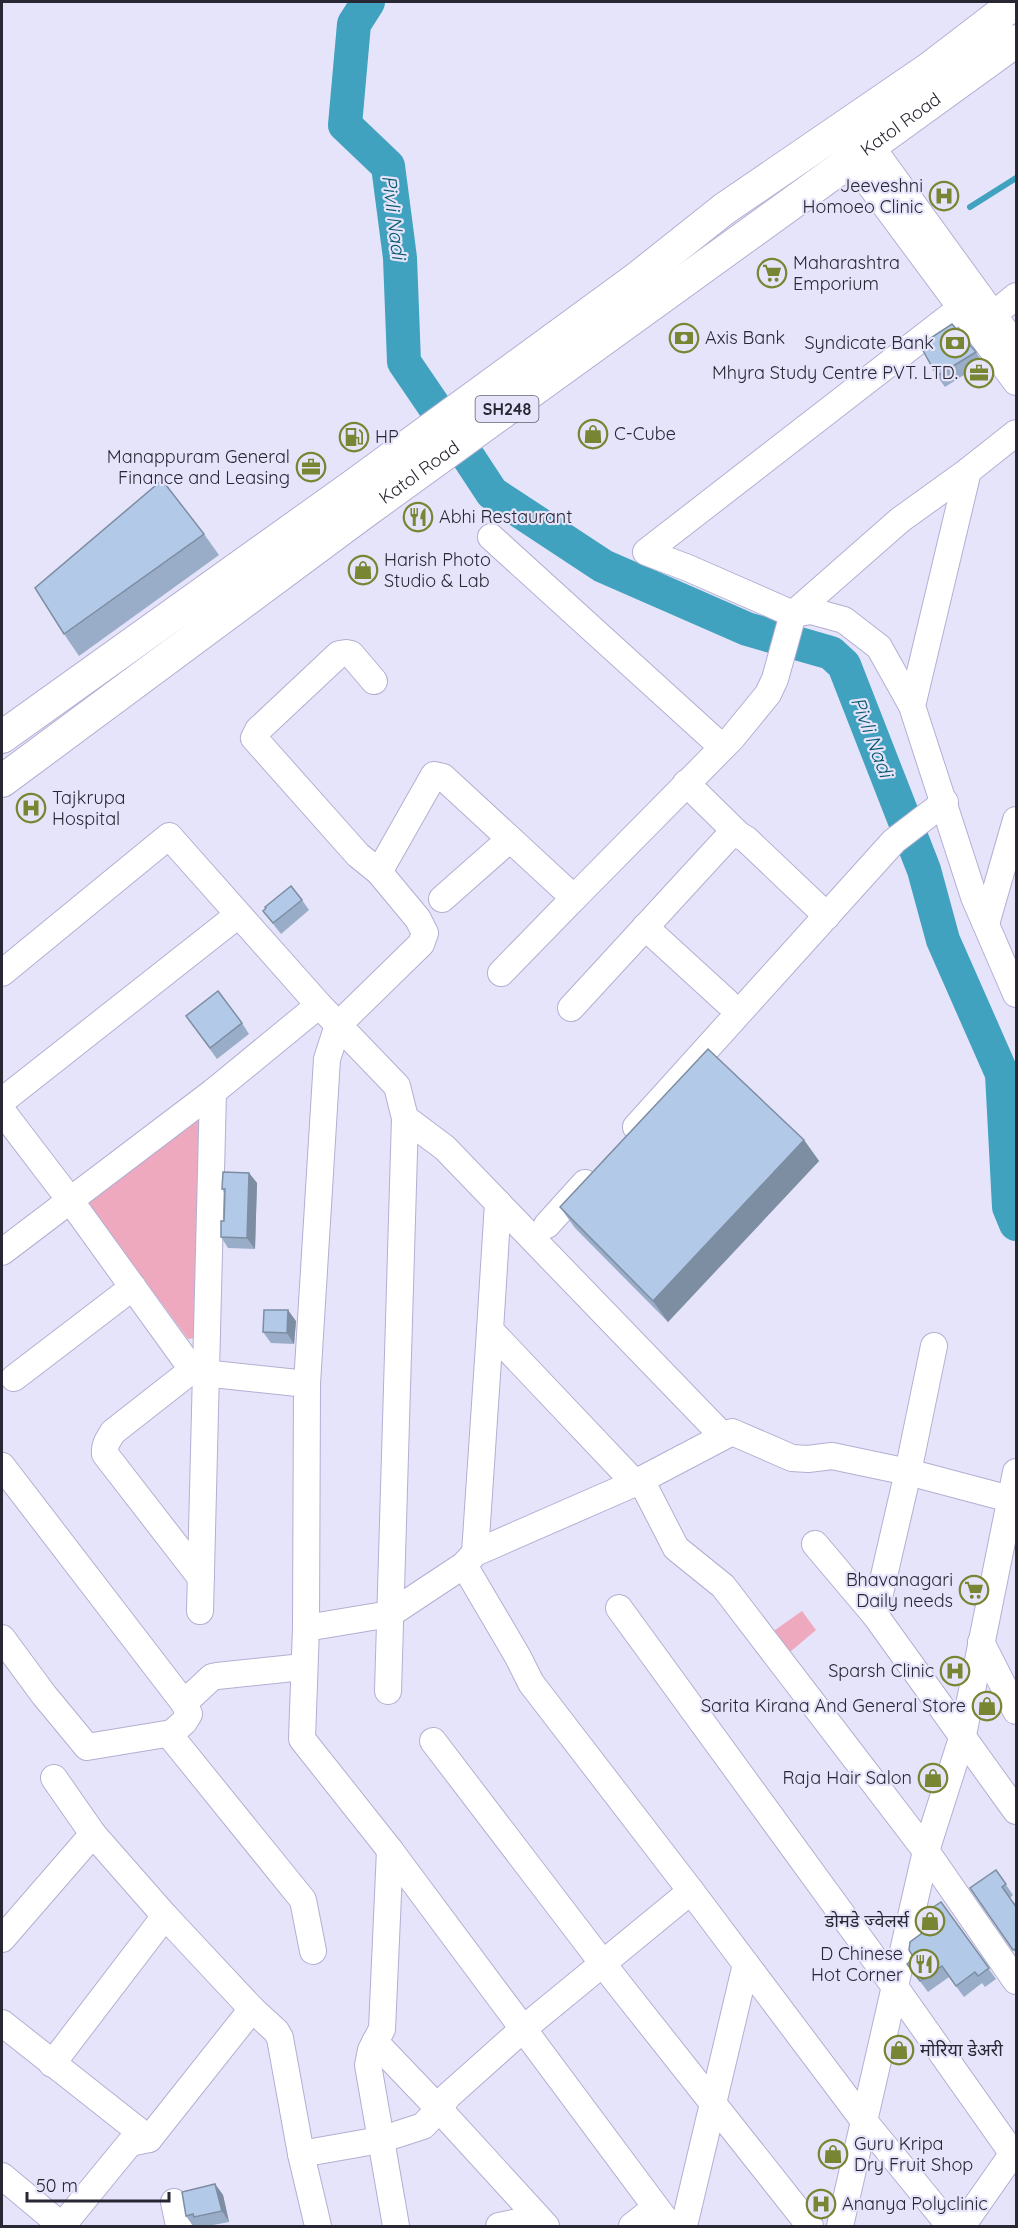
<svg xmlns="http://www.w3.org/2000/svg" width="1018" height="2228" font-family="Quicksand,'Noto Sans Devanagari',sans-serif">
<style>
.green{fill:#efa9bf}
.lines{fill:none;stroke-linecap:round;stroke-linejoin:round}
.stream{stroke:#41a2bf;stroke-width:6}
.river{stroke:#41a2bf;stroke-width:34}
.minor-casing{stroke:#b3afd2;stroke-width:28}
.major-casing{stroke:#b3afd2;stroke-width:34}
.minor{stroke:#fff;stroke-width:26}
.major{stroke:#fff;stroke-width:32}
.wall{fill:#99adc8}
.shaded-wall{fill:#7d8da2}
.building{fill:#b2c9e8;stroke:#7d8da2;stroke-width:1.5}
.labels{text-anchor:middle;stroke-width:4.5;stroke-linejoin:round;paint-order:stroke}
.shield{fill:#e6e4fb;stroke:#616070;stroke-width:1.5}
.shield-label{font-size:16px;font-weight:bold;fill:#282734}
.street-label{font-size:18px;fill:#282734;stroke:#e6e4fb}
.poi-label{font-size:18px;fill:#282734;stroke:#e6e4fb;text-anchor:end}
.water-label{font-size:20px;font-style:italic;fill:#075a6e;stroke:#e6e4fb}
</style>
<rect width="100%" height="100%" fill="#e6e4fb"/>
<g class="green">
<path d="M193,1117L201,1122L197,1338L188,1339L88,1203L91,1198Z"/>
<path d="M802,1611L816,1630L784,1657L768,1635Z"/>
</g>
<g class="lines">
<path class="stream" d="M970,207L1016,178"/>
<g class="river">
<path d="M368,2L354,24L345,125L388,166L400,258L404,362L436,409"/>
<path d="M469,458L492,493L603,566L747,629L831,653L844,665L924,870L943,940L1002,1074L1009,1207L1016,1224"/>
</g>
<g class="minor-casing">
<g id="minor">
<path d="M860,131L1016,346"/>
<path d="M841,146L1016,382"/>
<path d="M993,315L1016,296"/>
<path d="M968,471L912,706L974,897L1016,994"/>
<path d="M491,537L722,747"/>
<path d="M374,681L351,654L346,653L339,654L258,730L254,738L358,855L379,872L434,775L443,777L574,898L732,738L768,694L775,679L793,614L900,520L968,471L1016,433"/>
<path d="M912,706L879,647L844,620L811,611L793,614L688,568L646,552L962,307"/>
<path d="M686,783L739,835"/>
<path d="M442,899L510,839"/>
<path d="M986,924L1016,820"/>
<path d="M645,927L727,1002"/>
<path d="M2,973L169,836L319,1005L397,1086L405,1118L388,1691"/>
<path d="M501,973L574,898"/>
<path d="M571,1008L730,835L735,833L746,839L827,916"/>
<path d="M2,1101L238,915"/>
<path d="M2,1111L70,1200L194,1372"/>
<path d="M405,1118L445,1148L498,1203L490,1330L635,1483L475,1553L464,1565L390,1614L306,1628L302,1739L390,1850L670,2226"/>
<path d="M636,1127L894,841L945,802"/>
<path d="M498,1203L722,1435"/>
<path d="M547,1225L585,1183"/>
<path d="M2,1252L213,1092L319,1005"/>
<path d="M934,1346L908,1472L875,1615L1016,1811"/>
<path d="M14,1378L133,1287"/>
<path d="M307,1384L327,1059L338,1025L421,944L425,933L418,919L379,872"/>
<path d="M2,1466L184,1703L189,1714L184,1722L172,1733V1738L303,1900L313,1951"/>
<path d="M641,1480L676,1548L723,1586L730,1595L926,1851L1016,1981"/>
<path d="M635,1483L732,1432L792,1458L808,1459L832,1456L908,1472L1010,1499"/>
<path d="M815,1544L875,1615"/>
<path d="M475,1553L490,1330"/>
<path d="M464,1565L518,1657L531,1683L691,1891L864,2121L950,2226"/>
<path d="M201,1578L105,1454C104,1445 108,1440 113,1432L187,1374L194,1372L307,1384L306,1628"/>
<path d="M619,1608L895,1987L1013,2154"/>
<path d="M200,1611L213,1092"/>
<path d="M2,1638L44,1695L87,1747L172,1733"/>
<path d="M981,1642L1016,1711"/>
<path d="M184,1703L212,1677L217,1676L303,1667"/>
<path d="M433,1741L617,1982L810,2226"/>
<path d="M54,1778L93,1834L165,1916L252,2009L276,2031L280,2038L301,2154L318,2226"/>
<path d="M390,1850L382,2029L371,2050L368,2065L396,2226"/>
<path d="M2,1939L93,1834"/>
<path d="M2,2023L149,2139"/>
<path d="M52,2064L165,1916"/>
<path d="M301,2154L380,2140L423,2126L439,2109L375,2042"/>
<path d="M2,2176L62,2226"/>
<path d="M174,2202L179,2226"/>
<path d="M62,2226L130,2143L149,2139L252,2009"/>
<path d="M499,2226L537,2218"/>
<path d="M546,2226L439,2109L448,2096L523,2029L691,1891"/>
<path d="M632,2226L655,2208"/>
<path d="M684,2226L746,1964"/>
<path d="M840,2226L926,1851L963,1735L1016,1472"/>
<path d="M962,2226L1016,2149"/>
</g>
</g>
<g class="major-casing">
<g id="major">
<path d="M2,737L350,488L636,279L724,209L930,68L1016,2"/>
<path id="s1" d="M2,781L366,511L1016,41"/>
</g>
</g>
<use href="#minor" class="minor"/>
<use href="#major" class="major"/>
</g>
<g class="wall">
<path d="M976,352L983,363L945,387L937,376Z"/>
<path d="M204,534L219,555L79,656L64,634Z"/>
<path d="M302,900L309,910L281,934L263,911Z"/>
<path d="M186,1016L242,1023L249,1034L217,1059Z"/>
<path d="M804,1140L819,1161L668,1322L575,1228L560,1207Z"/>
<path d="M249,1173L257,1183L255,1249L228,1248L221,1237L224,1221L225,1193L222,1189Z"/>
<path d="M296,1321L294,1344L271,1343L263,1332Z"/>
<path d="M996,1870L1013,1895L1010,1898L1017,1908V1955L970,1888Z"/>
<path d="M941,1902L996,1979L985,1987L982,1983L964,1997L949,1977L928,1992L907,1964L914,1958L929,1928L933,1916Z"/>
<path d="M215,2184L223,2195L229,2222L208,2226H201L200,2225L193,2226L186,2216Z"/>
</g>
<g class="shaded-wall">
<path d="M804,1140L819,1161L668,1322L653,1301Z"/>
<path d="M249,1173L257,1183L255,1249L247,1238Z"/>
<path d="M288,1310L296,1321L294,1344L287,1333Z"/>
<path d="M215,2184L223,2195L229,2222L222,2211Z"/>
</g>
<g class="building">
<path d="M952,324L976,352L937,376L920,345Z"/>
<path d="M162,480L204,534L64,634L35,588Z"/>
<path d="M291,886L302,900L273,923L263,911L266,908L265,907Z"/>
<path d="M218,991L242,1023L210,1048L186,1016Z"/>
<path d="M708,1049L804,1140L653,1301L560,1207Z"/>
<path d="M223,1172L249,1173L247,1238L221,1237V1221H224L225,1189H222Z"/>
<path d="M264,1310H288L287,1333L263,1332Z"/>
<path d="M996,1870L1006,1884L1002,1887L1017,1908V1948L1013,1950L970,1888Z"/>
<path d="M941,1902L989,1968L978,1976L975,1972L956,1986L942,1966L920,1981L907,1964L914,1958L909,1950L910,1942L929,1928L925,1921L933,1916L929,1910Z"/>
<path d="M215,2184L222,2211L194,2217L193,2214L186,2216L182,2192Z"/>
</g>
<defs>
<g id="hospital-ring" transform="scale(1.5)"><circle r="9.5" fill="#e6e4fb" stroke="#788533" stroke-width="1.5"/><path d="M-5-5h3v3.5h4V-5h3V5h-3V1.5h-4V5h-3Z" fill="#788533"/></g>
<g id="supermarket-ring" transform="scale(1.5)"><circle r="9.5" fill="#e6e4fb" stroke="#788533" stroke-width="1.5"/><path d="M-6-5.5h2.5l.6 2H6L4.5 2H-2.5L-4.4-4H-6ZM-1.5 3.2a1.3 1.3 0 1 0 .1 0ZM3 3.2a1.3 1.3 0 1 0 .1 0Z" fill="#788533"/></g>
<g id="bank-ring" transform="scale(1.5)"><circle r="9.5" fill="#e6e4fb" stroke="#788533" stroke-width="1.5"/><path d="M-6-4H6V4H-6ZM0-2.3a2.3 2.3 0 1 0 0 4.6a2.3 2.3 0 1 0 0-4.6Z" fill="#788533"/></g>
<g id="office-ring" transform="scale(1.5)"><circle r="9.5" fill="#e6e4fb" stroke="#788533" stroke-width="1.5"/><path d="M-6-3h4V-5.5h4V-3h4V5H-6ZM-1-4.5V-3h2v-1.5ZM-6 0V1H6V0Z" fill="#788533"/></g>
<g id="shop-ring" transform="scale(1.5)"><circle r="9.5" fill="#e6e4fb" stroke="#788533" stroke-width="1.5"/><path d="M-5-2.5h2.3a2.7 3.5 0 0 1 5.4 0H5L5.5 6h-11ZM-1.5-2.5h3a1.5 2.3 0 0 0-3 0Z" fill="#788533"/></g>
<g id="fuel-ring" transform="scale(1.5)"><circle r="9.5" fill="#e6e4fb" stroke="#788533" stroke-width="1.5"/><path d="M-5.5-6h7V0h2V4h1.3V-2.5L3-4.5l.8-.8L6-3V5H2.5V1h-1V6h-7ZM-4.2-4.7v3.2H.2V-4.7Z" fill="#788533"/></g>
<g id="restaurant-ring" transform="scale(1.5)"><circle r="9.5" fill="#e6e4fb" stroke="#788533" stroke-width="1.5"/><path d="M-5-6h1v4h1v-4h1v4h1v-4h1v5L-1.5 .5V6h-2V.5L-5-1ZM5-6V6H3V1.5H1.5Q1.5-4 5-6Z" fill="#788533"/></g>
</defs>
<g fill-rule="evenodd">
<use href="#hospital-ring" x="944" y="196"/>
<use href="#supermarket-ring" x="772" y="273"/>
<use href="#bank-ring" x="684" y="338"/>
<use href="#bank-ring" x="955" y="343"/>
<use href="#office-ring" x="979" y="373"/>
<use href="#shop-ring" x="593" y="434"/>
<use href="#fuel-ring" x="354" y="437"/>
<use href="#office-ring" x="311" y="467"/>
<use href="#restaurant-ring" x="418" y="517"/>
<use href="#shop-ring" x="363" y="570"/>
<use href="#hospital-ring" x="31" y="808"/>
<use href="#supermarket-ring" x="974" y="1590"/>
<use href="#hospital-ring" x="955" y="1671"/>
<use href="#shop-ring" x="987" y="1706"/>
<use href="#shop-ring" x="933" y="1778"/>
<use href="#shop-ring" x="930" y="1921"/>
<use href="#restaurant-ring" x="924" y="1964"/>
<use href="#shop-ring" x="899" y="2050"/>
<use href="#shop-ring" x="833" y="2154"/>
<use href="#hospital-ring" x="821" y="2204"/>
</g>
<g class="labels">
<rect class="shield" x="475.5" y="396" width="63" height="26" rx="4.5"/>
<g class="shield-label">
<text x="507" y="415">SH248</text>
</g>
<g class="street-label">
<text dy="6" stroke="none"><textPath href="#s1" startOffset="1113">Katol Road</textPath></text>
<text dy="6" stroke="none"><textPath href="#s1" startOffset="519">Katol Road</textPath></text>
</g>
<g class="poi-label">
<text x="923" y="192">Jeeveshni<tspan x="923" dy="21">Homoeo Clinic</tspan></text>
<text x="793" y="269" text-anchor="start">Maharashtra<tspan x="793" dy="21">Emporium</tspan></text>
<text x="705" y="344" text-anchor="start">Axis Bank</text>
<text x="934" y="349">Syndicate Bank</text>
<text x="958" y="379">Mhyra Study Centre PVT. LTD.</text>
<text x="614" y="440" text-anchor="start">C-Cube</text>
<text x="375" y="443" text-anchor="start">HP</text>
<text x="290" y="463">Manappuram General<tspan x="290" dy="21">Finance and Leasing</tspan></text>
<text x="439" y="523" text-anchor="start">Abhi Restaurant</text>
<text x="384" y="566" text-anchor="start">Harish Photo<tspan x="384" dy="21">Studio &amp; Lab</tspan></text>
<text x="52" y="804" text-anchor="start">Tajkrupa<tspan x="52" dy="21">Hospital</tspan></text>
<text x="953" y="1586">Bhavanagari<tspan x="953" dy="21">Daily needs</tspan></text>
<text x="934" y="1677">Sparsh Clinic</text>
<text x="966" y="1712">Sarita Kirana And General Store</text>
<text x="912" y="1784">Raja Hair Salon</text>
<text x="909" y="1927">डोमडे ज्वेलर्स</text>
<text x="903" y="1960">D Chinese<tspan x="903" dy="21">Hot Corner</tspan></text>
<text x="920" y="2056" text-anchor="start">मोरिया डेअरी</text>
<text x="854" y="2150" text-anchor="start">Guru Kripa<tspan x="854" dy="21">Dry Fruit Shop</tspan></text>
<text x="842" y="2210" text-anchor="start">Ananya Polyclinic</text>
</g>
<g class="water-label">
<text transform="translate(394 217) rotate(83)" y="7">Pivli Nadi</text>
<text transform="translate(872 737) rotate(69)" y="7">Pivli Nadi</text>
</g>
</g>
<rect width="1018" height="2228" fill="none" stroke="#282734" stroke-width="6"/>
<path d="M27 2192v9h142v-9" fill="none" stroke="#282734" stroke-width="3"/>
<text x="36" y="2192" font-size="18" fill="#282734" stroke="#e6e4fb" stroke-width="4.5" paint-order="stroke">50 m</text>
</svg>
